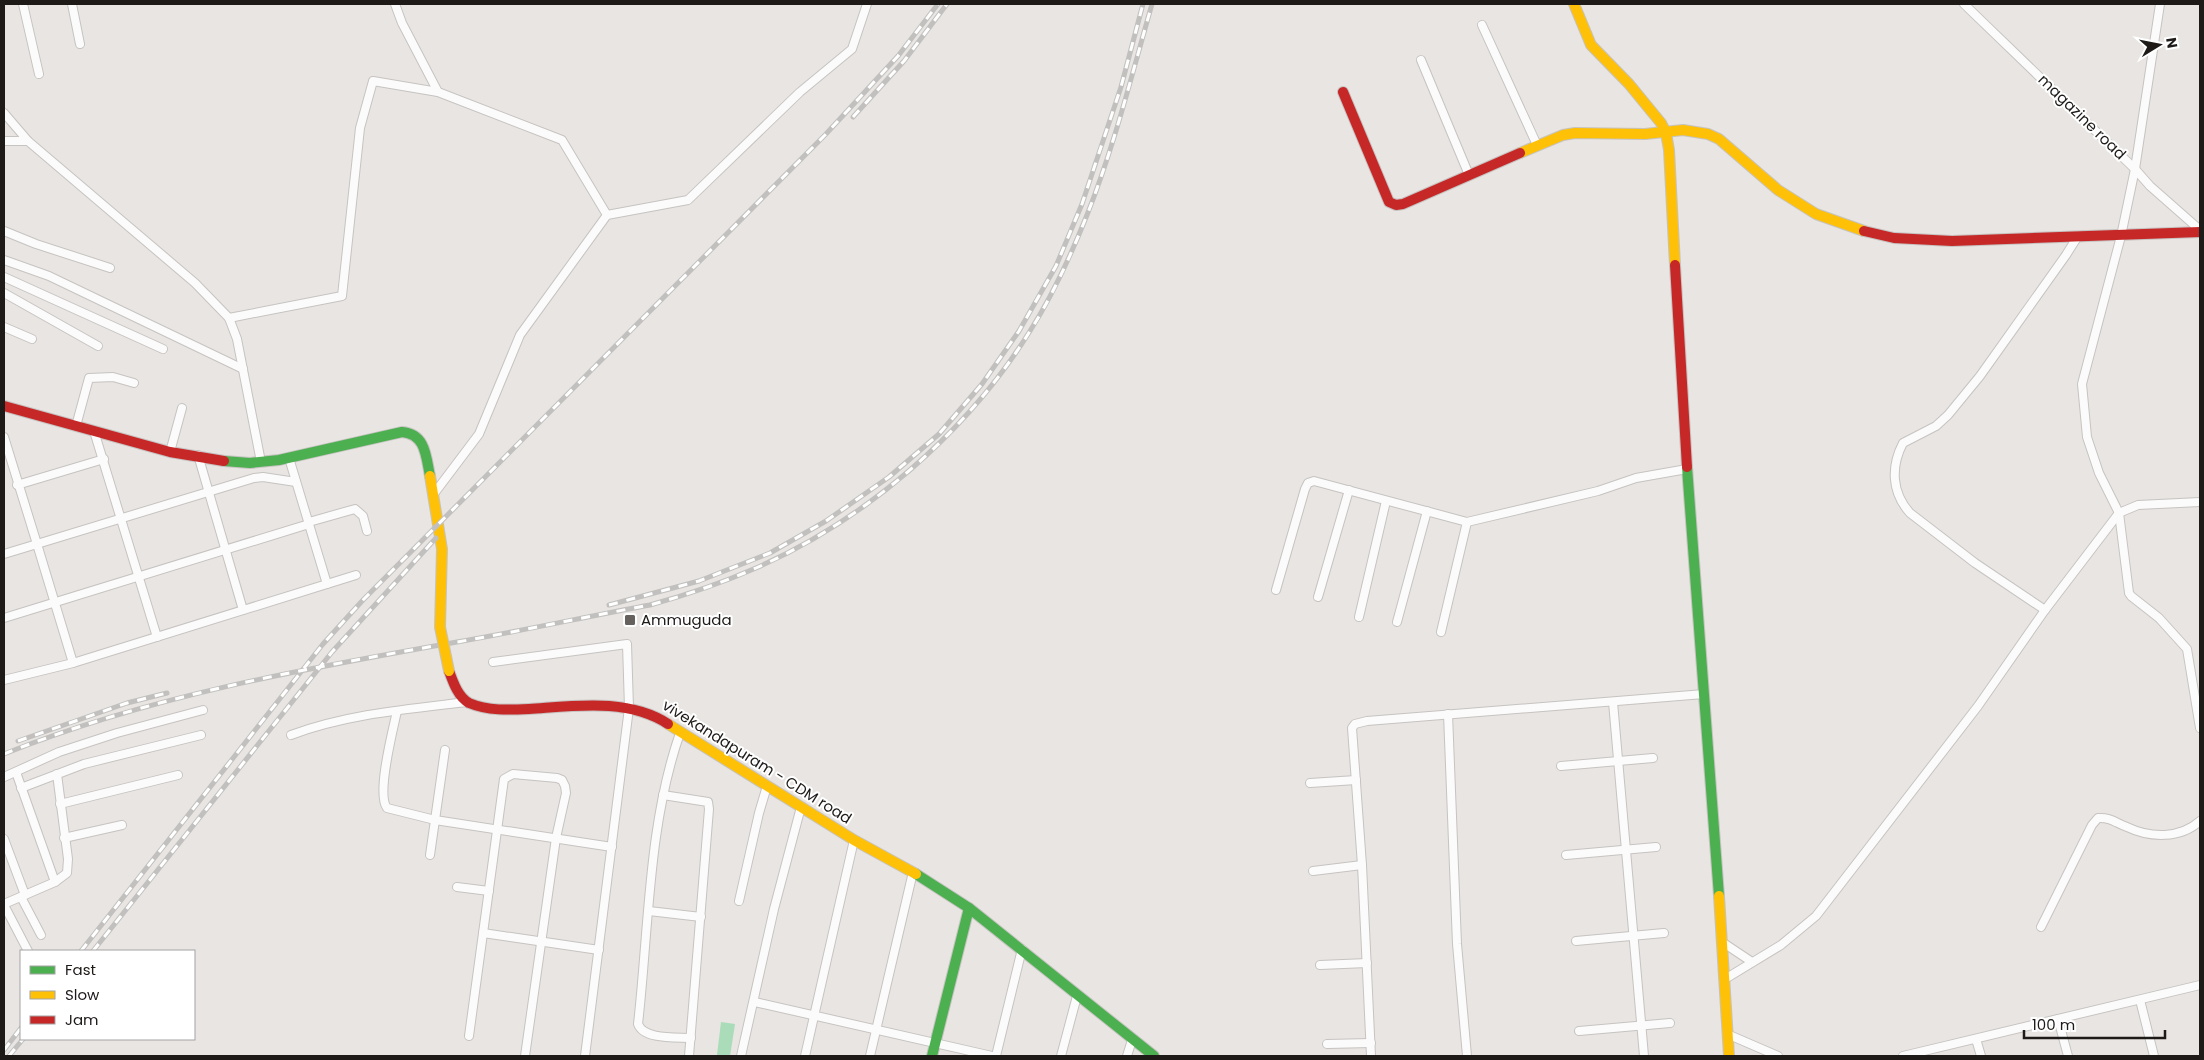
<svg xmlns="http://www.w3.org/2000/svg" width="2204" height="1060" font-family="Poppins,sans-serif">
<style>
.green{fill:#abdcba}
.lines{fill:none;stroke-linecap:round;stroke-linejoin:round}
.street-casing{stroke:#c6c3c1;stroke-width:10}
.fast-casing{stroke:#c6c3c1;stroke-width:12}
.slow-casing{stroke:#c6c3c1;stroke-width:12}
.jam-casing{stroke:#c6c3c1;stroke-width:12}
.street{stroke:#fcfbfb;stroke-width:8}
.fast{stroke:#4caf50;stroke-width:10}
.slow{stroke:#ffc107;stroke-width:10}
.jam{stroke:#c62828;stroke-width:10}
.rail-casing{stroke:#c1c0be;stroke-width:5}
.rail{stroke:#fff;stroke-width:3;stroke-dasharray:9;stroke-linecap:butt}
.slow-bridge-casing{stroke:#c6c3c1;stroke-width:12;stroke-linecap:butt}
.slow-bridge{stroke:#ffc107;stroke-width:10}
.poi-dot{fill:#64615f;stroke:#fff;stroke-width:2}
.labels{text-anchor:middle;stroke-width:4;stroke-linejoin:round;paint-order:stroke}
.street-label{font-size:15px;fill:#1d1a18;stroke:#fff}
.poi-label{font-size:15px;fill:#1d1a18;stroke:#fff;text-anchor:start}
</style>
<rect width="100%" height="100%" fill="#e8e5e2"/>
<path class="green" d="M721,1022L735,1024L730,1056L717,1055Z"/>
<g class="lines">
<g class="street-casing">
<g id="street">
<path d="M23,4L39,74"/>
<path d="M72,4L80,44"/>
<path d="M395,4L402,23L438,92L562,140L607,215"/>
<path d="M1964,4L2135,169L2150,186L2200,230"/>
<path d="M2160,4L2135,169L2121,236L2082,384L2087,437L2099,473L2119,513L2129,593L2131,596L2159,618L2187,649L2200,728"/>
<path d="M1482,25L1537,145"/>
<path d="M1421,60L1469,175"/>
<path d="M4,113L28,141"/>
<path d="M4,141H28L195,283L229,318L237,339L261,462"/>
<path d="M4,231L36,244L110,268"/>
<path d="M4,260L49,276L243,369"/>
<path d="M4,277L163,349"/>
<path d="M4,293L98,346"/>
<path d="M229,318L342,296L360,128L373,81L438,92"/>
<path d="M4,327L32,339"/>
<path d="M76,426L89,378L113,377L134,383"/>
<path d="M94,431L157,637"/>
<path d="M4,437L37,544L254,478L263,477L296,482"/>
<path d="M170,452L182,408"/>
<path d="M198,455L243,610"/>
<path d="M17,485L104,459"/>
<path d="M433,495L479,434L520,335L607,215L688,200L800,92L852,49L867,4"/>
<path d="M309,522L355,509L363,516L367,531"/>
<path d="M4,554L37,544L73,663"/>
<path d="M327,584L356,575"/>
<path d="M1276,590L1305,489L1308,483L1314,481L1467,522L1598,491L1636,478L1687,469"/>
<path d="M1318,597L1349,490"/>
<path d="M2045,610L1975,563L1910,513C1891,492 1891,466 1903,443L1936,426L1948,415L1980,376L2066,255L2078,236"/>
<path d="M1359,617L1386,501"/>
<path d="M4,618L309,524"/>
<path d="M1397,622L1427,511"/>
<path d="M1441,632L1467,522"/>
<path d="M493,662L627,644L629,708L585,1056"/>
<path d="M4,680L73,663L327,584L289,458"/>
<path d="M1613,702L1644,1056"/>
<path d="M397,711C393,730 376,794 387,808L435,820L612,847"/>
<path d="M1448,714L1457,944L1467,1056"/>
<path d="M680,733C648,825 649,927 638,1024C644,1040 676,1037 691,1038"/>
<path d="M291,735C347,714 409,709 467,702"/>
<path d="M1561,766L1653,758"/>
<path d="M17,775L55,882"/>
<path d="M4,777L59,752L117,733L203,710"/>
<path d="M1310,783L1356,780"/>
<path d="M21,788L84,764L201,735"/>
<path d="M663,795L708,802L709,809L689,1056"/>
<path d="M60,804L178,775"/>
<path d="M64,838L122,825"/>
<path d="M4,839L25,895"/>
<path d="M430,855L445,750"/>
<path d="M1566,855L1656,847"/>
<path d="M1313,871L1362,865"/>
<path d="M457,887L489,891"/>
<path d="M21,897L41,935"/>
<path d="M739,901L759,813L767,786"/>
<path d="M4,904L55,882L67,873L68,859L57,774"/>
<path d="M4,905L28,951"/>
<path d="M649,911L701,917"/>
<path d="M2041,927L2092,825L2098,818C2110,817 2116,823 2127,827C2150,838 2180,839 2200,821"/>
<path d="M483,933L599,950"/>
<path d="M1576,941L1664,933"/>
<path d="M1722,942L1752,962"/>
<path d="M1320,965L1367,963"/>
<path d="M1725,979L1781,945L1816,916L1978,706L2045,610L2119,513L2138,505L2200,502"/>
<path d="M2140,1000L2154,1056"/>
<path d="M755,1002L992,1056"/>
<path d="M2058,1019L2068,1056"/>
<path d="M1579,1031L1670,1023"/>
<path d="M1727,1034L1778,1056"/>
<path d="M469,1036L504,779L513,774L557,778L562,780L565,786L566,793L556,838L525,1056"/>
<path d="M1976,1039L1981,1056"/>
<path d="M1327,1044L1371,1043"/>
<path d="M741,1056L774,909L801,807"/>
<path d="M805,1056L854,840"/>
<path d="M870,1056L913,872"/>
<path d="M996,1056L1022,949"/>
<path d="M1061,1056L1077,996"/>
<path d="M1127,1056L1132,1040"/>
<path d="M1371,1056L1362,865L1352,728L1355,724L1367,721L1704,694"/>
<path d="M1903,1056L2200,985"/>
</g>
</g>
<g class="fast-casing">
<g id="fast">
<path d="M224,461L250,463L279,460L402,432C426,434 426,457 430,476"/>
<path d="M1687,467L1719,896"/>
<path d="M916,874L969,908L1154,1056"/>
<path d="M932,1056L969,908"/>
</g>
</g>
<g class="slow-casing">
<g id="slow">
<path d="M1574,4L1591,45L1629,84L1661,123L1666,133L1669,150L1675,265"/>
<path d="M1520,153L1563,135L1575,133L1645,134L1683,130L1708,134L1719,139L1778,190L1816,214L1864,231"/>
<path d="M430,476L442,549L440,627"/>
<path d="M668,724L854,840L916,874"/>
<path d="M1719,896L1729,1056"/>
</g>
</g>
<g class="jam-casing">
<g id="jam">
<path d="M1343,92L1389,202L1396,205L1403,204L1520,153"/>
<path d="M1864,231L1894,238L1952,241L2200,232"/>
<path d="M1675,265L1687,467"/>
<path d="M4,406L170,452L224,461"/>
<path d="M449,671C453,682 458,697 469,703C488,711 509,710 529,709C575,706 628,698 668,724"/>
</g>
</g>
<use href="#street" class="street"/>
<use href="#fast" class="fast"/>
<use href="#slow" class="slow"/>
<use href="#jam" class="jam"/>
<g class="rail-casing">
<g id="rail">
<path d="M853,117L904,61L947,4"/>
<path d="M609,605L699,581L770,553L826,521L889,477L939,434L982,384L1019,331L1056,266L1082,204L1121,87L1143,4"/>
<path d="M18,741L127,703L167,693"/>
<path d="M4,754C149,696 303,669 457,642C521,631 585,617 650,605C686,595 722,583 756,568C865,520 967,433 1030,331C1053,295 1071,255 1087,215C1114,147 1132,74 1152,4"/>
<path d="M81,951L323,644L363,600L825,135L898,56L938,4"/>
<path d="M93,951L332,652L436,538"/>
<path d="M4,1050L21,1028"/>
<path d="M9,1056L23,1039"/>
</g>
</g>
<use href="#rail" class="rail"/>
<g class="slow-bridge-casing">
<path id="slow-bridge" d="M440,627L449,671"/>
</g>
<use href="#slow-bridge" class="slow-bridge"/>
</g>
<rect class="poi-dot" x="624" y="614" width="12" height="12" rx="2.5"/>
<g class="labels">
<g class="street-label">
<text transform="translate(2082 117) rotate(44)" y="5">magazine road</text>
<text transform="translate(757 762) rotate(32)" y="5">vivekandapuram - CDM road</text>
</g>
<g class="poi-label">
<text x="641" y="625">Ammuguda</text>
</g>
</g>
<rect width="2204" height="1060" fill="none" stroke="#1d1a18" stroke-width="10"/>
<rect x="20" y="950" width="175" height="90" fill="#ffffff" stroke="#a5a3a3"/>
<rect x="30" y="966" width="25" height="8" fill="#4caf50" stroke="#a5a3a3"/>
<text x="65" y="975" font-size="15" fill="#1d1a18">Fast</text>
<rect x="30" y="991" width="25" height="8" fill="#ffc107" stroke="#a5a3a3"/>
<text x="65" y="1000" font-size="15" fill="#1d1a18">Slow</text>
<rect x="30" y="1016" width="25" height="8" fill="#c62828" stroke="#a5a3a3"/>
<text x="65" y="1025" font-size="15" fill="#1d1a18">Jam</text>
<g transform="translate(2159 45) rotate(80)" stroke="#ffffff" stroke-width="4" paint-order="stroke">
<path d="M0-4L9 19L0 12L-9 19Z" fill="#1d1a18"/>
<text y="-8" font-size="14" font-weight="bold" text-anchor="middle" fill="#1d1a18">N</text>
</g>
<path d="M2024 1030v8h141v-8" fill="none" stroke="#1d1a18" stroke-width="2.5"/>
<text x="2032" y="1030" font-size="15" fill="#1d1a18" stroke="#ffffff" stroke-width="4" paint-order="stroke">100 m</text>
</svg>
